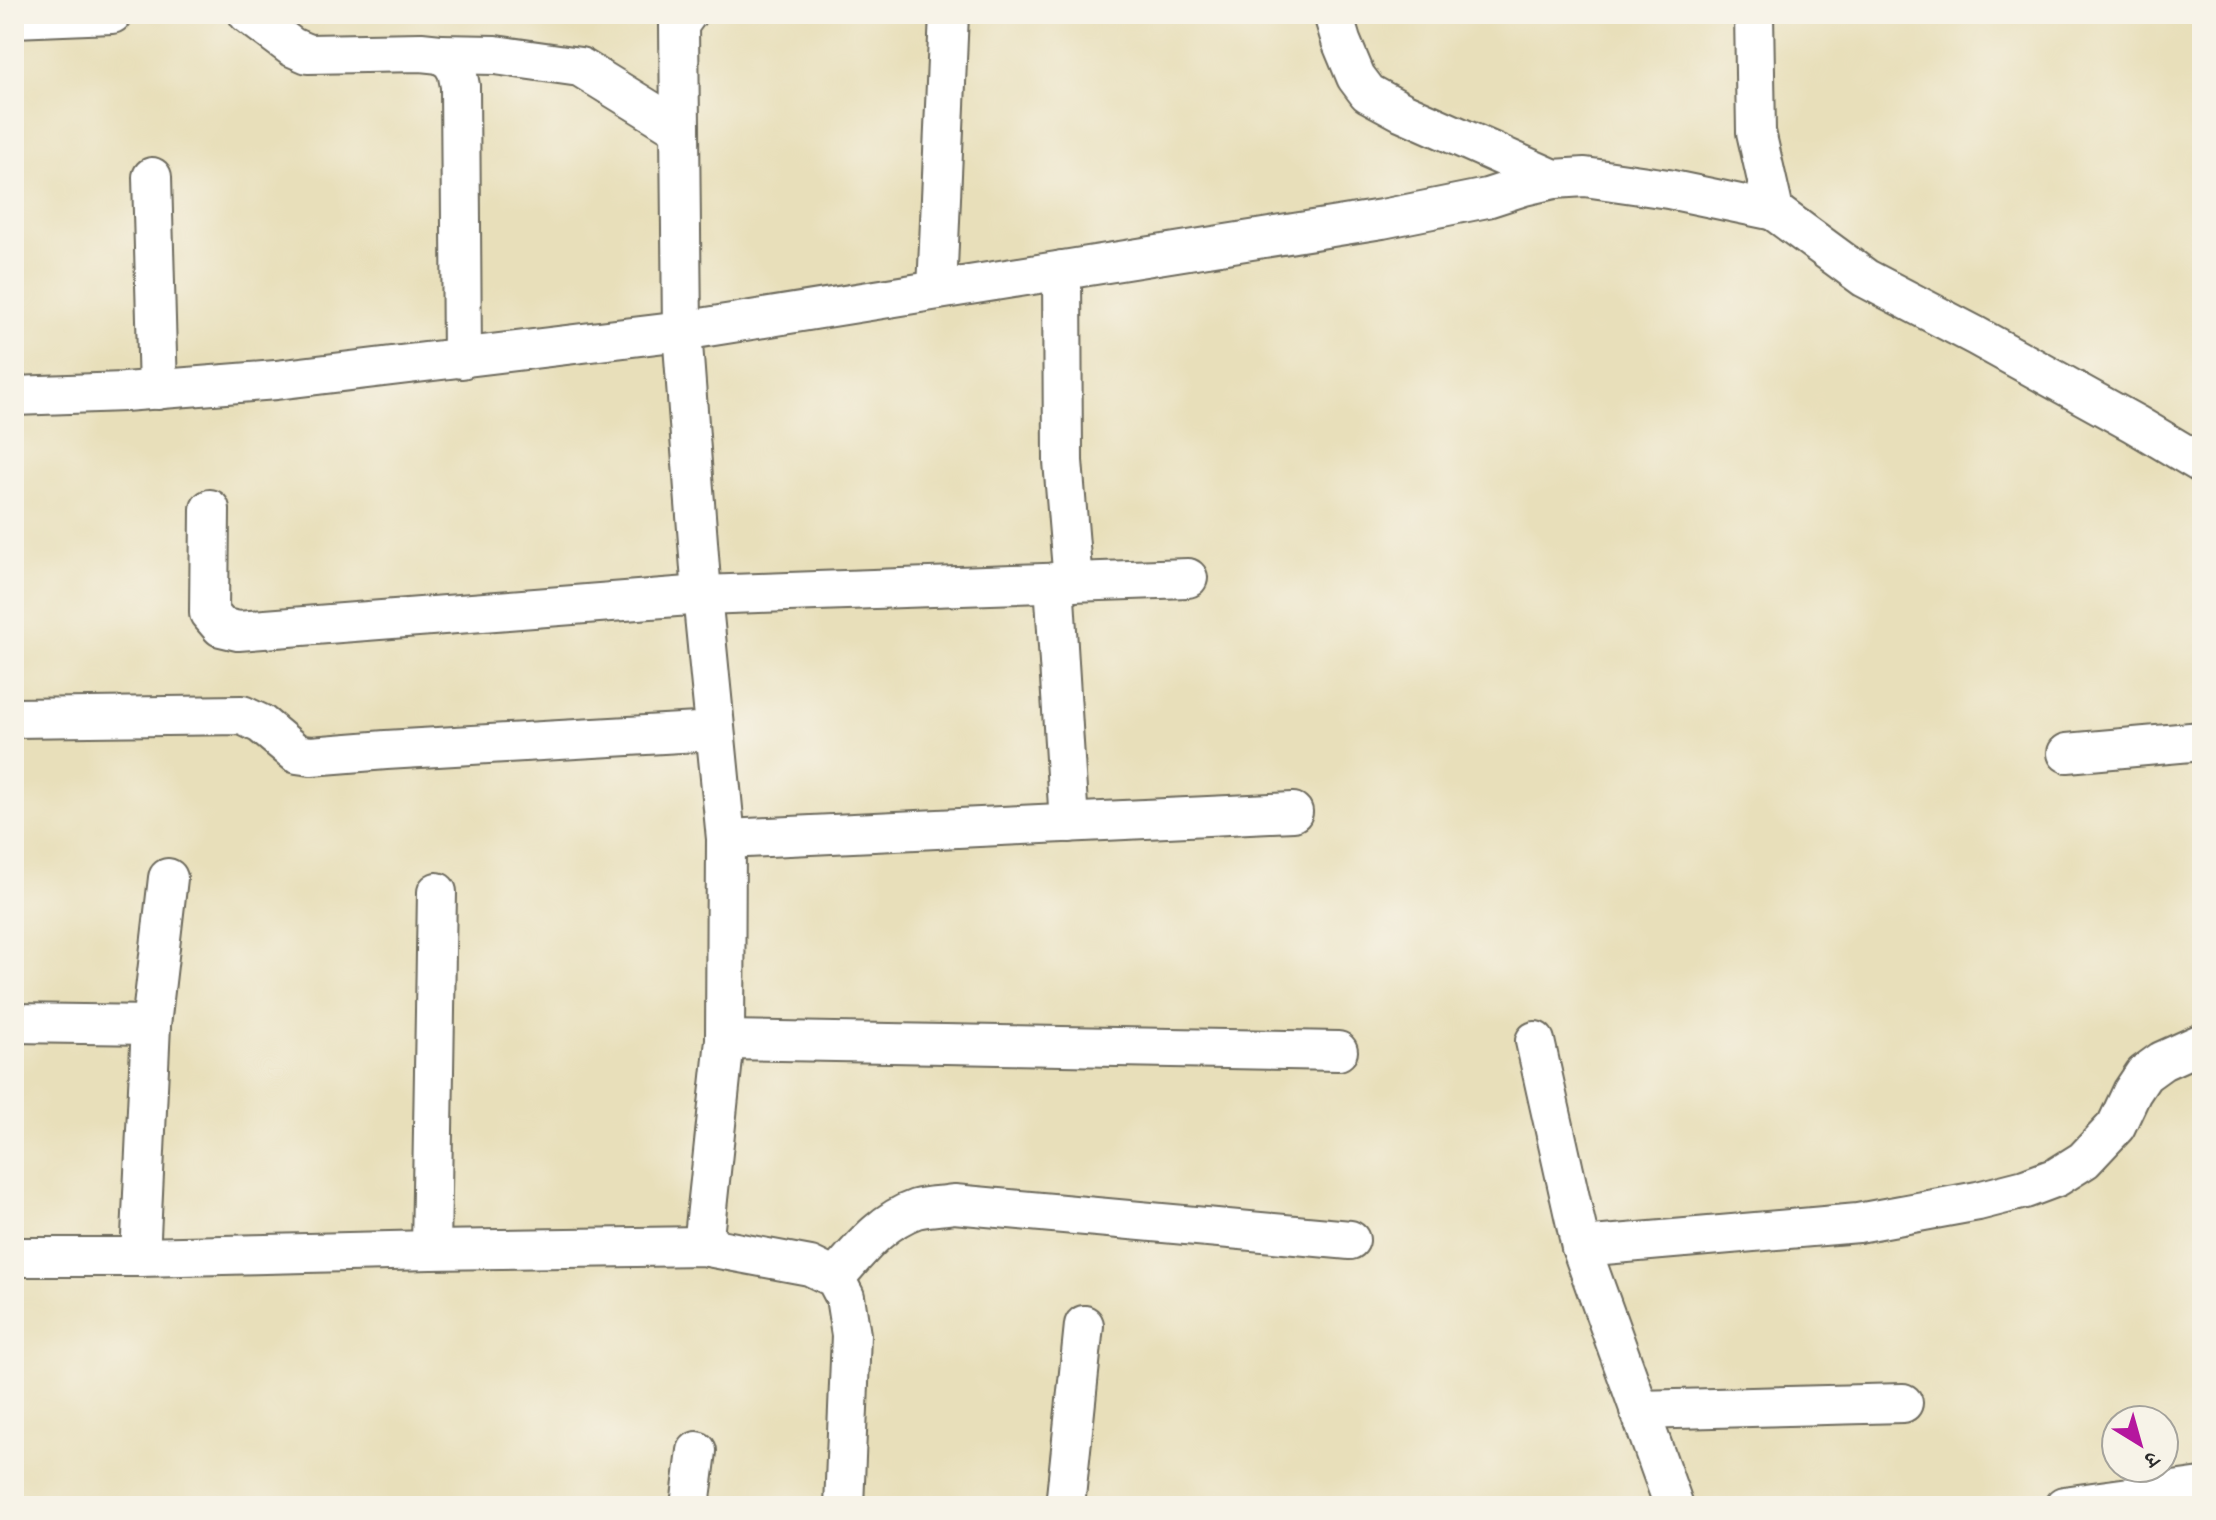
<svg xmlns="http://www.w3.org/2000/svg" width="2216" height="1520" font-family="Alegreya,'Noto Serif Devanagari',serif">
<style>
.lines{fill:none;stroke-linecap:round;stroke-linejoin:round}
.minor-casing{stroke:#6d6a5d;stroke-width:42}
.minor{stroke:#fff;stroke-width:38}
</style>
<rect width="100%" height="100%" fill="#f7f3e8"/>
<filter id="ink" filterUnits="userSpaceOnUse"><feTurbulence type="fractalNoise" baseFrequency=".0125" numOctaves="2"/><feDisplacementMap in="SourceGraphic" scale="16" xChannelSelector="R" yChannelSelector="G"/><feConvolveMatrix kernelMatrix="1 2 1 2 8 2 1 2 1" color-interpolation-filters="sRGB"/></filter>
<filter id="wash" filterUnits="userSpaceOnUse"><feTurbulence type="fractalNoise" baseFrequency=".006" numOctaves="4" result="noise"/><feDisplacementMap in="SourceGraphic" scale="32" xChannelSelector="R" yChannelSelector="G"/><feGaussianBlur stdDeviation="1.8" result="paint"/><feColorMatrix in="noise" values="0 0 0 0 0 0 0 0 0 0 0 0 0 0 0 0 0 1.4 0 .05"/><feComposite in="paint" operator="in"/></filter>
<g filter="url(#wash)">
<rect width="100%" height="100%" fill="#e8dfba"/>
</g>
<g filter="url(#ink)">
<g class="lines">
<g class="minor-casing">
<g id="minor">
<path d="M248,14L292,47L308,54L421,52L440,54L451,61L457,71L460,86L462,359"/>
<path d="M687,14L679,25L682,331L702,595L726,839L725,1040L703,1246"/>
<path d="M1333,14L1341,41L1356,77L1368,93L1403,112L1554,179"/>
<path d="M1754,14L1756,132L1774,211L1865,278L1976,336L2135,424L2202,464"/>
<path d="M14,18L112,14"/>
<path d="M440,54L495,55L580,67L680,129"/>
<path d="M152,177L158,390"/>
<path d="M1062,270L1063,461L1073,582"/>
<path d="M937,290L949,14"/>
<path d="M14,396L124,392L276,380L682,331L1382,219L1487,198L1524,186L1554,179L1585,177L1668,189L1774,211"/>
<path d="M210,509L209,613L221,627L238,631L702,595L1188,578"/>
<path d="M1054,582L1069,823"/>
<path d="M14,718L242,715L261,724L297,754L311,756L386,750L715,731"/>
<path d="M2067,753L2202,741"/>
<path d="M726,839L1293,812"/>
<path d="M14,1023L151,1025"/>
<path d="M725,1040L1338,1051"/>
<path d="M1535,1041L1581,1247L1674,1506"/>
<path d="M1581,1247L1858,1223L1978,1201L2025,1189L2057,1177L2084,1160L2116,1126L2132,1092L2144,1074L2162,1061L2202,1043"/>
<path d="M431,1250L437,892"/>
<path d="M14,1257H140L431,1250L703,1246L810,1266L835,1278L845,1297L851,1335L844,1506"/>
<path d="M140,1257L151,1025L168,878"/>
<path d="M835,1278C859,1251 881,1221 916,1209C928,1206 942,1206 954,1204L1350,1240"/>
<path d="M1639,1410L1903,1403"/>
<path d="M690,1506L697,1451"/>
<path d="M1065,1506L1084,1325"/>
<path d="M2064,1506L2202,1487"/>
</g>
</g>
<use href="#minor" class="minor"/>
</g>
</g>
<rect width="2216" height="1520" fill="none" stroke="#f7f3e8" stroke-width="48"/>
<g transform="translate(2140 1444) rotate(143)"><circle r="38" fill="#f7f3e8" stroke="#a5a39c" stroke-width="2"/>
<path d="M0-6L14 30L0 20L-14 30Z" fill="#b5179e"/>
<text y="-12" font-size="22" font-weight="bold" text-anchor="middle" fill="#2b2b2b">उ</text>
</g>
</svg>
